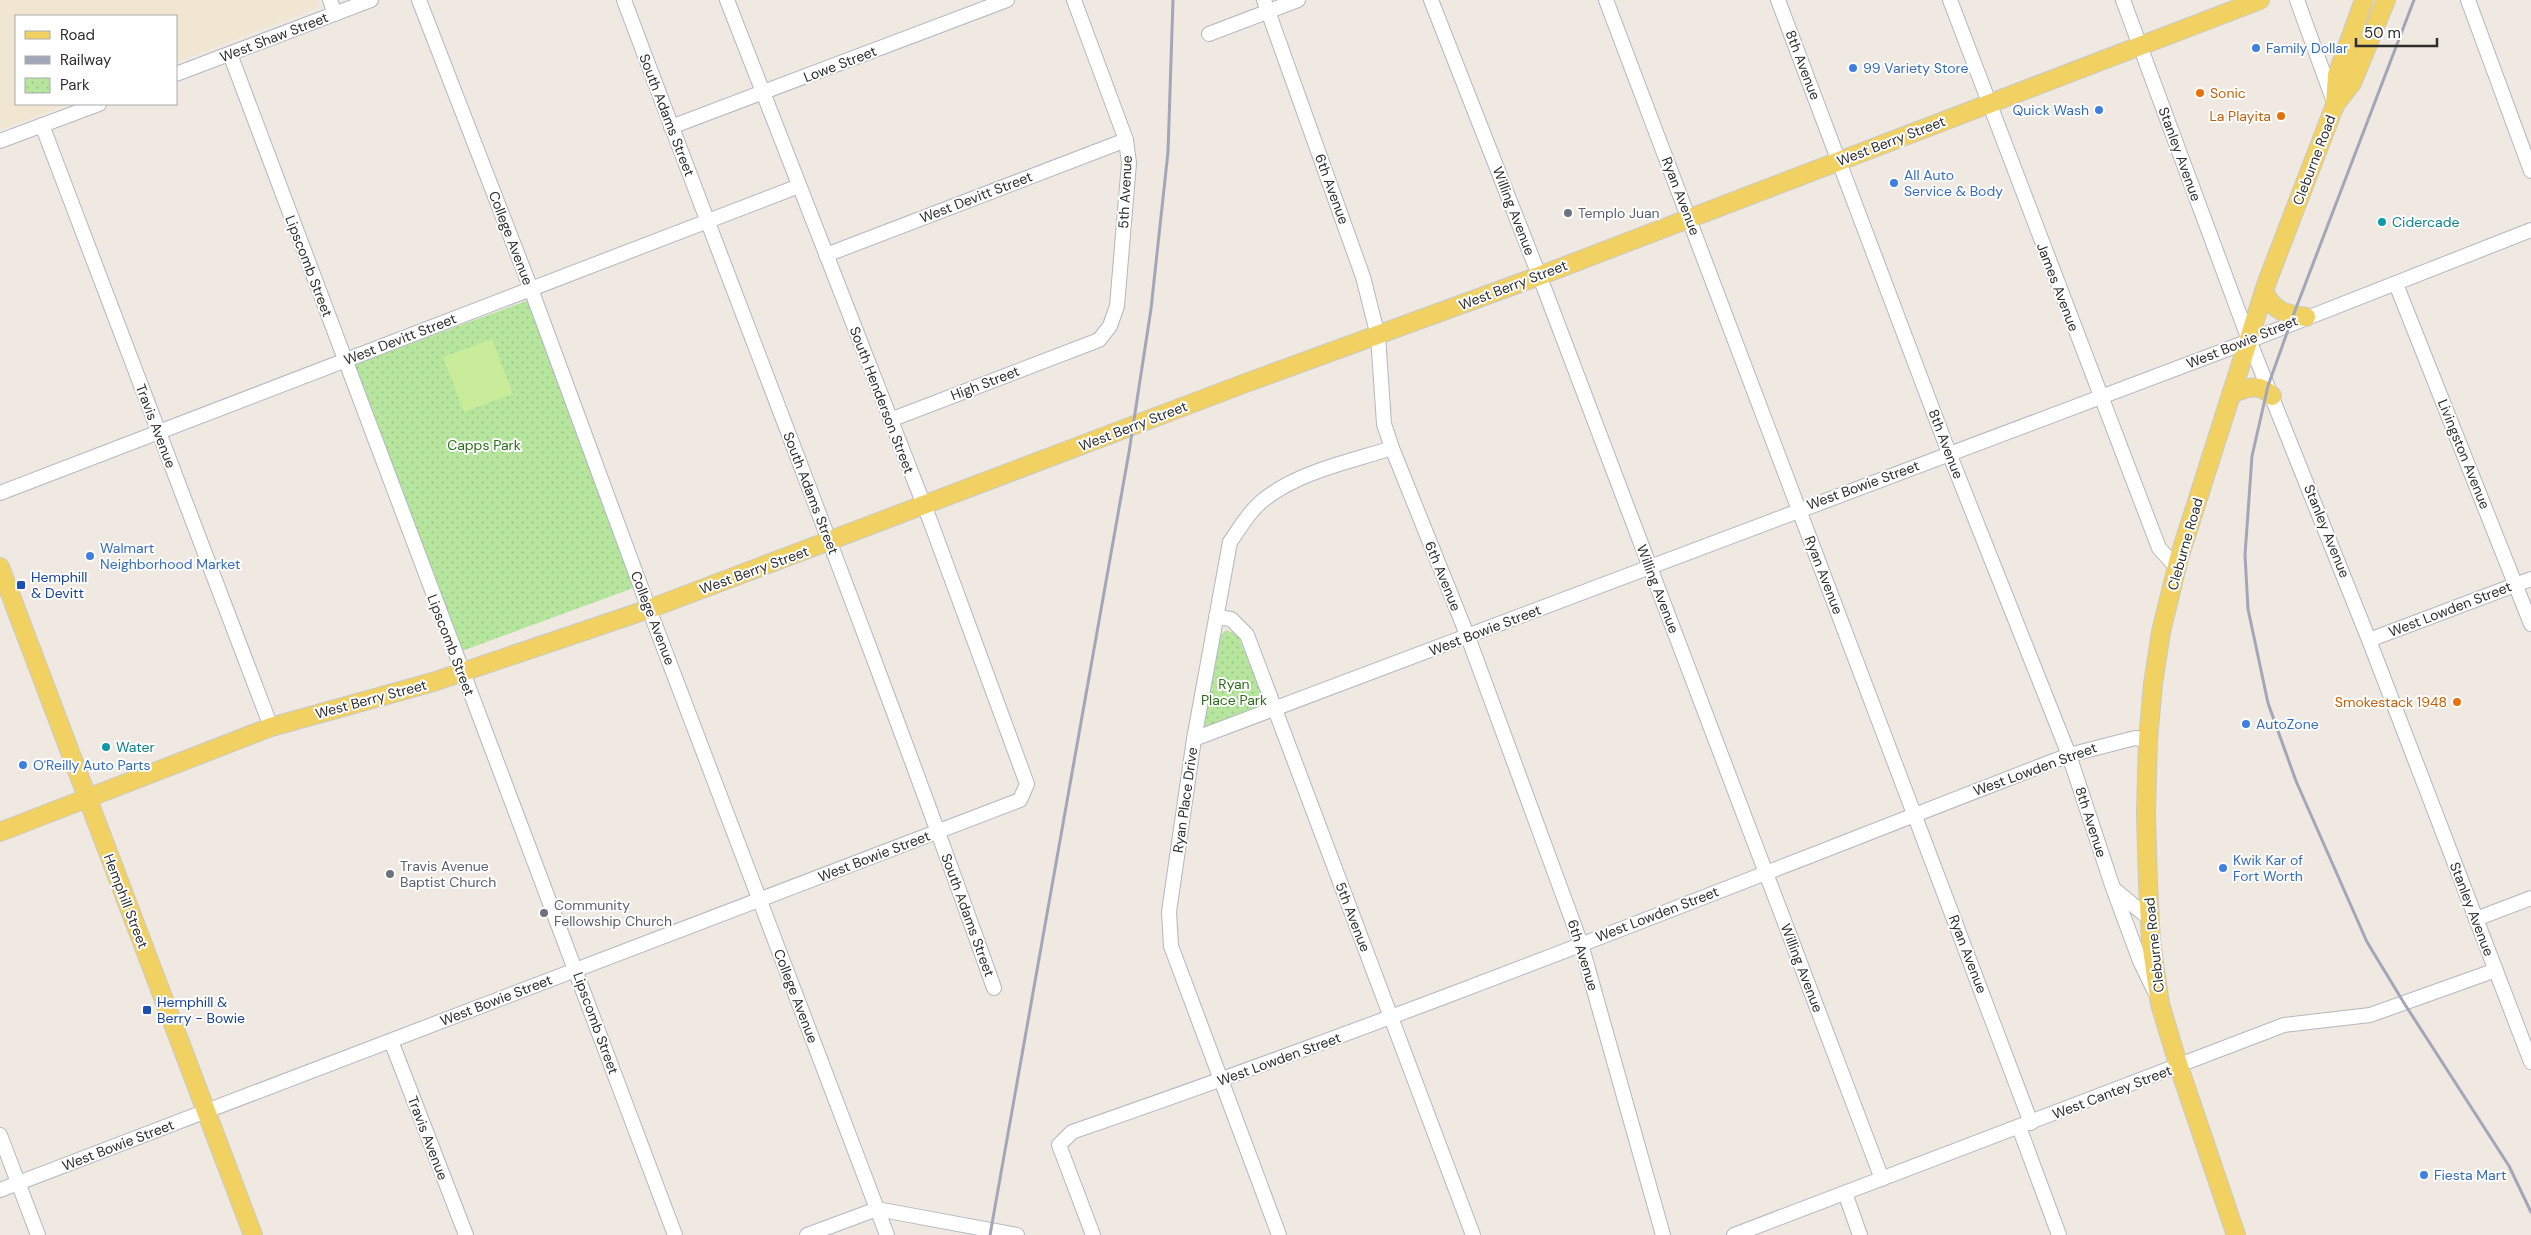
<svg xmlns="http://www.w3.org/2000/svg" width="2531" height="1235" font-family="'DM Sans',sans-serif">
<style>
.education{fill:#f0e6d1}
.park{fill:url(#park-dots)}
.pitch{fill:#c9ec9a}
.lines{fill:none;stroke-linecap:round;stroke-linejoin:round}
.minor-casing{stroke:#b4b7c1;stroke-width:16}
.major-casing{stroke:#c9c9c9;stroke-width:20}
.minor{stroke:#fff;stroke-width:14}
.major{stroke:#f2d163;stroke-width:18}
.rail{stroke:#a3a6b8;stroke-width:3}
.shop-dot{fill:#3f7fe0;stroke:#fff;stroke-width:2}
.food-dot{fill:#e8710a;stroke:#fff;stroke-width:2}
.worship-dot{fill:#6b7280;stroke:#fff;stroke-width:2}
.culture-dot{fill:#0f9aa8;stroke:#fff;stroke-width:2}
.transit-dot{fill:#1a4fb4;stroke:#fff;stroke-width:2}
.labels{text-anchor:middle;stroke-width:4;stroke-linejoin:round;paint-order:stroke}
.street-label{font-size:14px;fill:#2e2e2e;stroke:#fff}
.shop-label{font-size:14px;fill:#366cbe;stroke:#fff;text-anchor:start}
.food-label{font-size:14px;fill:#c56008;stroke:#fff;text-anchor:end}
.worship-label{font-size:14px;fill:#5b616d;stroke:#fff;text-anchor:start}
.culture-label{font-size:14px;fill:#0d838f;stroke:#fff;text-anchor:start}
.park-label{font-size:14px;fill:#2c6e1b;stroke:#fff}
.transit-label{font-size:14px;fill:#164399;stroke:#fff;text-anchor:start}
</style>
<defs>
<pattern id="park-dots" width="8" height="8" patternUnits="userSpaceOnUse" patternTransform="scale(1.25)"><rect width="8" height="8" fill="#b6e59e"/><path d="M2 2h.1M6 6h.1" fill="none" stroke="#9dc588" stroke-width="1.8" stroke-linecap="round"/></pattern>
</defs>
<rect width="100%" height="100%" fill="#efe9e1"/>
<path class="education" d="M0,0H316L319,7L176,62V16H16V104H68L0,130Z"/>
<g class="park">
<path d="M529,300L636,587L462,651L355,364Z"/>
<path d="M1226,630L1238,635L1264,700V705L1202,730L1221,635Z"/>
</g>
<path class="pitch" d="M492,339L513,394L464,412L443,357Z"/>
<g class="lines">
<g class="minor-casing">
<g id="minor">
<path d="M330,0L335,14"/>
<path d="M419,0L531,289L649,609L887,1235"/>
<path d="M624,0C747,329 877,657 994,988"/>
<path d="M1264,0L1363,277L1378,336L1384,424L1392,448L1468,637L1581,944L1663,1235"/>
<path d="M1431,0L1546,293L1882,1179"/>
<path d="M1606,0L2031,1123"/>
<path d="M1778,0L1949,453L2069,755L2113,888L2140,961L2155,992"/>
<path d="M1950,0L2159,548L2177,568"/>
<path d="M2123,0L2249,340L2369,640L2531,1062"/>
<path d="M2297,0L2334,102"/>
<path d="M2468,0L2531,171"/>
<path d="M1209,34L1298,0"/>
<path d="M230,54L675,1235"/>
<path d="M176,74L371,0"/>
<path d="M42,125L271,727"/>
<path d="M671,127L1007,0"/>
<path d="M0,141L99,104"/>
<path d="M826,255L1126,140"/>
<path d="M2396,284L2531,624"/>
<path d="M890,420L1099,340L1110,326L1117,306L1129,163L1126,140L1074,0"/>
<path d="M0,493L799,186"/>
<path d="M1216,617L1231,619L1247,635L1473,1235"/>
<path d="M2369,640L2531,579"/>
<path d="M1194,739L2228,349L2531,230"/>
<path d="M2115,890L2150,919"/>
<path d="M2476,919L2531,898"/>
<path d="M391,1041L466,1235"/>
<path d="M2019,1127L2059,1235"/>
<path d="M0,1135L38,1235"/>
<path d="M0,1190L1020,800L1027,784L931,523L727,0"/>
<path d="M1845,1193L1860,1235"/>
<path d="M807,1235L877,1209L1017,1235"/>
<path d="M1093,1235L1059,1145L1072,1132C1408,1016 1738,883 2069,755L2135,738L2148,740"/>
<path d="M1279,1235L1171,946L1169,912L1194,739L1230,542C1240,528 1248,513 1261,502C1296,472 1349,462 1392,448"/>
<path d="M1734,1235L2284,1025L2370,1015L2496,970"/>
</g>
</g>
<g class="major-casing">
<g id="major">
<path d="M2335,105L2352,83L2386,0"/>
<path d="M2264,291C2273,311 2285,314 2306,317"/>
<path d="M2231,394C2245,388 2260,382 2272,396"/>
<path d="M0,567L253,1235"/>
<path d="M0,832L271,727L433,682L649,609L1243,384L1539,276L2260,0"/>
<path d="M2236,1235L2179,1067L2160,1004L2151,942L2148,884L2146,814L2148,740L2153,684L2161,632L2179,558L2267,282L2335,105L2337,75L2364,0"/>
</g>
</g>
<use href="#minor" class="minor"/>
<use href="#major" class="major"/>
<g class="rail">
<path d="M2414,0L2293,316L2268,386L2252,456L2245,555L2248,609L2268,703L2296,781L2367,942L2404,1003L2509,1166L2531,1212"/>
<path d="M990,1235L1129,452L1151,309L1168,152L1173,0"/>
</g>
</g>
<g class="shop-dot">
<circle cx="2256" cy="48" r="5"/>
<circle cx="1853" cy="68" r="5"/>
<circle cx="2099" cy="110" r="5"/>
<circle cx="1894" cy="183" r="5"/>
<circle cx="90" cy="556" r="5"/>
<circle cx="2246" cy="724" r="5"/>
<circle cx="23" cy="765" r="5"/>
<circle cx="2223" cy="868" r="5"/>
<circle cx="2424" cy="1175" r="5"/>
</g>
<g class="food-dot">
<circle cx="2200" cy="93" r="5"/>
<circle cx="2281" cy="116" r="5"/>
<circle cx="2457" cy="702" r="5"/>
</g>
<g class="worship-dot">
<circle cx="1568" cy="213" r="5"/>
<circle cx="390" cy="874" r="5"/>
<circle cx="544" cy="913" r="5"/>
</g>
<g class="culture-dot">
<circle cx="2382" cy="222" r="5"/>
<circle cx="106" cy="747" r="5"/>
</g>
<g class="transit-dot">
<rect x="16" y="580" width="10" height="10" rx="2.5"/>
<rect x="142" y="1005" width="10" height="10" rx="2.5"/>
</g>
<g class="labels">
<g class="street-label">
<text transform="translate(274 37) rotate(-21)" y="5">West Shaw Street</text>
<text transform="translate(840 64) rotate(-21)" y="5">Lowe Street</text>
<text transform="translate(1803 65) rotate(69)" y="5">8th Avenue</text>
<text transform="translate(667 115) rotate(69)" y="5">South Adams Street</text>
<text transform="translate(1891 141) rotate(-21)" y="5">West Berry Street</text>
<text transform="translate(2180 154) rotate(70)" y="5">Stanley Avenue</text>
<text transform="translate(2314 160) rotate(-69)" y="5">Cleburne Road</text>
<text transform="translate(1332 189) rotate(70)" y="5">6th Avenue</text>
<text transform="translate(1125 192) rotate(-87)" y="5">5th Avenue</text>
<text transform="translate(1681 196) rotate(69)" y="5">Ryan Avenue</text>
<text transform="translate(976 197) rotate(-21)" y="5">West Devitt Street</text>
<text transform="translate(1514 211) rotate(69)" y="5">Willing Avenue</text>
<text transform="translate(511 238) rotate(69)" y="5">College Avenue</text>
<text transform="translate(309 266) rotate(69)" y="5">Lipscomb Street</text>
<text transform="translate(1513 285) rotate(-21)" y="5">West Berry Street</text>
<text transform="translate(2058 287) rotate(69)" y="5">James Avenue</text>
<text transform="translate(400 339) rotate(-21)" y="5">West Devitt Street</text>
<text transform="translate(2242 342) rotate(-22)" y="5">West Bowie Street</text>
<text transform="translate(985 383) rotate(-21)" y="5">High Street</text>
<text transform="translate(882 400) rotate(69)" y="5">South Henderson Street</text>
<text transform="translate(156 426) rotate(69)" y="5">Travis Avenue</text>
<text transform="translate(1133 426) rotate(-21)" y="5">West Berry Street</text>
<text transform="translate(1946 444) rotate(69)" y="5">8th Avenue</text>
<text transform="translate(2464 454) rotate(68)" y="5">Livingston Avenue</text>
<text transform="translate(1863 485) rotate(-20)" y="5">West Bowie Street</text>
<text transform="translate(811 493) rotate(69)" y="5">South Adams Street</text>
<text transform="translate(2327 531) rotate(68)" y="5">Stanley Avenue</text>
<text transform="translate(2185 544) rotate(-74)" y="5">Cleburne Road</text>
<text transform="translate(754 570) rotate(-20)" y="5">West Berry Street</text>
<text transform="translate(1824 575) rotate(69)" y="5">Ryan Avenue</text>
<text transform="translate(1443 576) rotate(68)" y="5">6th Avenue</text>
<text transform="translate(1658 589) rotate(69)" y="5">Willing Avenue</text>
<text transform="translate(2450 609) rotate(-21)" y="5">West Lowden Street</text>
<text transform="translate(653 618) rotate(69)" y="5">College Avenue</text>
<text transform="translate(1485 630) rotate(-21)" y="5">West Bowie Street</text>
<text transform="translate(451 645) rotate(69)" y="5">Lipscomb Street</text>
<text transform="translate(371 699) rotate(-15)" y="5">West Berry Street</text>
<text transform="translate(2035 769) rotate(-20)" y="5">West Lowden Street</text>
<text transform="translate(1185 800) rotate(-82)" y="5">Ryan Place Drive</text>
<text transform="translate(2091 822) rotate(72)" y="5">8th Avenue</text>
<text transform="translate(874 856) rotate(-21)" y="5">West Bowie Street</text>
<text transform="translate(126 901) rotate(69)" y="5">Hemphill Street</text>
<text transform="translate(2472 909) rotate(69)" y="5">Stanley Avenue</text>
<text transform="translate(1657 914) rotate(-21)" y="5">West Lowden Street</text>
<text transform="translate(968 915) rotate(70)" y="5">South Adams Street</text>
<text transform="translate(1353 917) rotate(69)" y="5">5th Avenue</text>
<text transform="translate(2154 945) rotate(-96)" y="5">Cleburne Road</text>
<text transform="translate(1968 954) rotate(69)" y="5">Ryan Avenue</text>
<text transform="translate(1583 955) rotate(73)" y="5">6th Avenue</text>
<text transform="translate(1802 968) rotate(69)" y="5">Willing Avenue</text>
<text transform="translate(796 996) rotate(69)" y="5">College Avenue</text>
<text transform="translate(496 1000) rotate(-21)" y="5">West Bowie Street</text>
<text transform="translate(596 1023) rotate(70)" y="5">Lipscomb Street</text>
<text transform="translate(1279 1059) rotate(-20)" y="5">West Lowden Street</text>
<text transform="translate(2112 1092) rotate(-21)" y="5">West Cantey Street</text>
<text transform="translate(428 1138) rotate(69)" y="5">Travis Avenue</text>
<text transform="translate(118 1145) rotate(-21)" y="5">West Bowie Street</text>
</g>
<g class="shop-label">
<text x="2266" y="53">Family Dollar</text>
<text x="1863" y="73">99 Variety Store</text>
<text x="2089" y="115" text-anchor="end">Quick Wash</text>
<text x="1904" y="180">All Auto<tspan x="1904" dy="16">Service &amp; Body</tspan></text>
<text x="100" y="553">Walmart<tspan x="100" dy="16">Neighborhood Market</tspan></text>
<text x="2256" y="729">AutoZone</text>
<text x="33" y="770">O'Reilly Auto Parts</text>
<text x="2233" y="865">Kwik Kar of<tspan x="2233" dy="16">Fort Worth</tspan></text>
<text x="2434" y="1180">Fiesta Mart</text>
</g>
<g class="food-label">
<text x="2210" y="98" text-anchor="start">Sonic</text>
<text x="2271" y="121">La Playita</text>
<text x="2447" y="707">Smokestack 1948</text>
</g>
<g class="worship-label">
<text x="1578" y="218">Templo Juan</text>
<text x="400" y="871">Travis Avenue<tspan x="400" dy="16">Baptist Church</tspan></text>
<text x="554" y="910">Community<tspan x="554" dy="16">Fellowship Church</tspan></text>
</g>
<g class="culture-label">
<text x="2392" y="227">Cidercade</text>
<text x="116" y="752">Water</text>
</g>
<g class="park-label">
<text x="484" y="450">Capps Park</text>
<text x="1234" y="689">Ryan<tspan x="1234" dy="16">Place Park</tspan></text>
</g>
<g class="transit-label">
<text x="31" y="582">Hemphill<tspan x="31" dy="16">&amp; Devitt</tspan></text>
<text x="157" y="1007">Hemphill &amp;<tspan x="157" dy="16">Berry - Bowie</tspan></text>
</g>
</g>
<rect x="15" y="15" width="162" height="90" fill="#ffffff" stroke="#ababab"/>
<rect x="25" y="31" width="25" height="8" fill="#f2d163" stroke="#ababab"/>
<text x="60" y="40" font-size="15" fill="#2e2e2e">Road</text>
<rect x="25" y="56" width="25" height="8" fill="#a3a6b8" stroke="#ababab"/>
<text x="60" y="65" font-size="15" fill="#2e2e2e">Railway</text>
<rect x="25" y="78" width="25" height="15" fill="url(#park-dots)" stroke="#ababab"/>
<text x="60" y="90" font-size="15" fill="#2e2e2e">Park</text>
<path d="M2356 38v8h81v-8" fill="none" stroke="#2e2e2e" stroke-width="2.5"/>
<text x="2364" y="38" font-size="15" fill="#2e2e2e" stroke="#ffffff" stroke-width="4" paint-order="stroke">50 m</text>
</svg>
